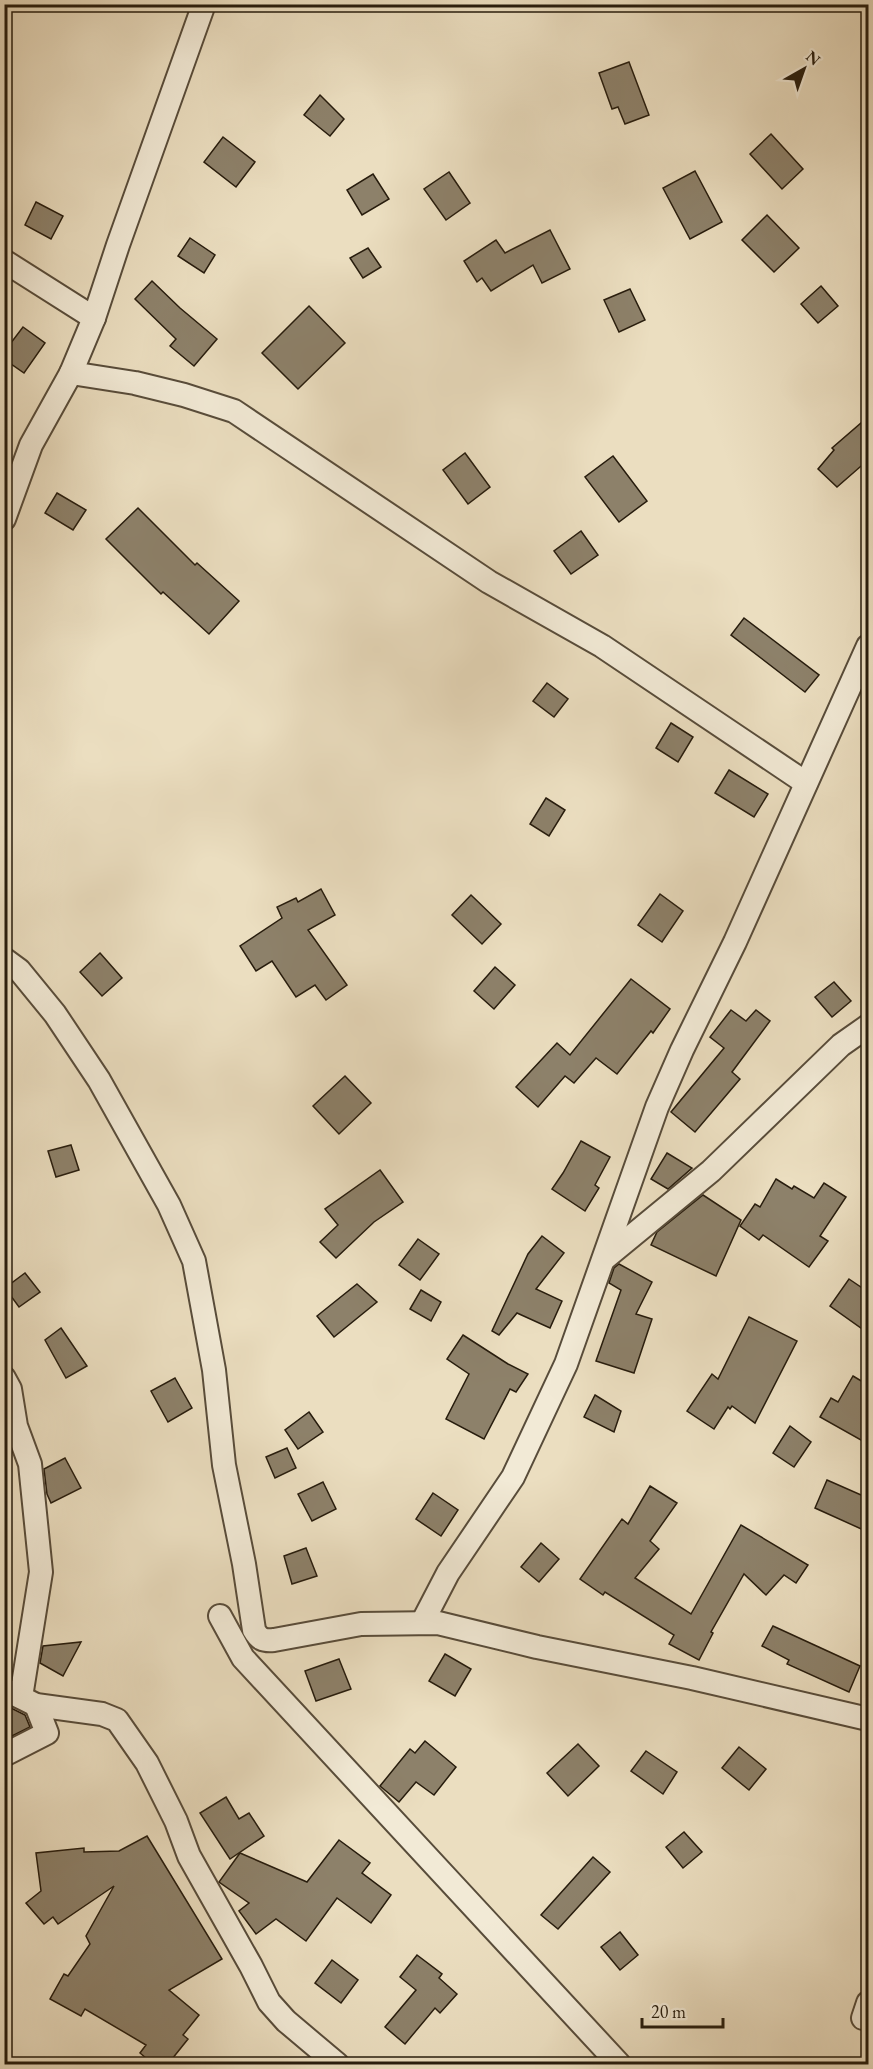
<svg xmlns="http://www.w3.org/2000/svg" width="873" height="2069" font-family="'EB Garamond',serif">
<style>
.building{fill:#8d816a;stroke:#271c0d;stroke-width:1.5}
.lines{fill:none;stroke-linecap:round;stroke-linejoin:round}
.street-casing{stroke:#584c3a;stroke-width:26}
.street{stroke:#f2ead6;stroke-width:22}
</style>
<rect width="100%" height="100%" fill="#ebdec0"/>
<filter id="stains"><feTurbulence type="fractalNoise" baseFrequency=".00333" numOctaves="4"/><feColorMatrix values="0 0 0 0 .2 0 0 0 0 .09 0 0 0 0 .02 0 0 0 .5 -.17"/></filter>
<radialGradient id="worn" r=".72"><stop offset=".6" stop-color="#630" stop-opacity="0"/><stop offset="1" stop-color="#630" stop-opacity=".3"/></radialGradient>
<g class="building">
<path d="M629,62L649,115L625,124L618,107L612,109L599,73Z"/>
<path d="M320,95L344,119L330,136L304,115Z"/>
<path d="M771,134L803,169L782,189L750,154Z"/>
<path d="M223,137L255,162L236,187L204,162Z"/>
<path d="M695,171L722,222L690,239L663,188Z"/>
<path d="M449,172L470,203L446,220L424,189Z"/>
<path d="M373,174L389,199L362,215L347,190Z"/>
<path d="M36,202L63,216L51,239L25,225Z"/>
<path d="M767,215L799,248L774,272L742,240Z"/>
<path d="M550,230L570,269L542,283L533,265L491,291L482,278L477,282L464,261L496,240L505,253Z"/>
<path d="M190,238L215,255L204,273L178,256Z"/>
<path d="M368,248L381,267L363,278L350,258Z"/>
<path d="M152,281L180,308L217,339L194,366L170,346L176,339L135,299Z"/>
<path d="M821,286L838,306L818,323L801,304Z"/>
<path d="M630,289L645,320L619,332L604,300Z"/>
<path d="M309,306L345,343L298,389L262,353Z"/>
<path d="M23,327L45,343L24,373L4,359V352Z"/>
<path d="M868,417V460L837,487L818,469L834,450L832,448Z"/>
<path d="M465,453L490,487L468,504L443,470Z"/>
<path d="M613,456L647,501L619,522L585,477Z"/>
<path d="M57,493L86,510L73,530L45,513Z"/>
<path d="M138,508L195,565L197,563L239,601L209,634L163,592L161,594L106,539Z"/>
<path d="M581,531L598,555L571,574L554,551Z"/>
<path d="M744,618L819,675L805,692L731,635Z"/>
<path d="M547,683L568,699L554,717L533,701Z"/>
<path d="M671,723L693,737L678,762L656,748Z"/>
<path d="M729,770L768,794L754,817L715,793Z"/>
<path d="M546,798L565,810L549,836L530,824Z"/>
<path d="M321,889L335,915L308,930L347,985L326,1000L315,985L296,997L272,961L256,971L240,946L282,918L277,907L296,898L298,902Z"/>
<path d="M660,894L683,911L662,942L638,925Z"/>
<path d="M471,895L501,924L482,944L452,915Z"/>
<path d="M100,953L122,978L102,996L80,972Z"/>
<path d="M495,967L515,985L494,1009L474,991Z"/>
<path d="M631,979L670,1009L653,1033L651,1031L617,1074L596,1058L574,1083L565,1076L538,1107L516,1087L557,1043L570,1055Z"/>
<path d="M834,982L851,1001L832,1017L815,997Z"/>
<path d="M731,1010L746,1021L756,1010L770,1021L732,1072L740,1079L695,1132L671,1112L724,1048L710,1037Z"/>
<path d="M345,1076L371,1103L339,1134L313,1106Z"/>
<path d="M581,1141L610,1157L595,1185L599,1188L585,1211L552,1189L563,1173Z"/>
<path d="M71,1145L79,1170L56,1177L48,1151Z"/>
<path d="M667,1153L692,1168L668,1189L651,1179Z"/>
<path d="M380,1170L403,1202L374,1222L336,1258L320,1242L338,1225L325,1209Z"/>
<path d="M776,1179L792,1189L794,1186L814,1198L824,1183L846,1197L820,1236L828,1241L809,1267L763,1235L759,1240L740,1226L755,1204L760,1207Z"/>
<path d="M703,1195L741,1220L716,1276L651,1245L657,1232Z"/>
<path d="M542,1236L564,1253L536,1289L562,1301L550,1328L517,1313L499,1335L492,1331L528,1254Z"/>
<path d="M418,1239L439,1254L420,1280L399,1265Z"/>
<path d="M619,1264L652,1282L636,1314L652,1319L634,1373L596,1361L621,1290L609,1283L614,1268Z"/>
<path d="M25,1273L40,1292L19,1307L5,1288Z"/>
<path d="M849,1279L868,1292V1333L830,1306Z"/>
<path d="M357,1284L377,1302L334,1337L317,1316Z"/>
<path d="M421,1290L441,1302L431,1321L410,1309Z"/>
<path d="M749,1317L797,1341L755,1423L732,1406L730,1409L728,1407L714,1429L687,1411L712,1374L718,1379Z"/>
<path d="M61,1328L87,1366L66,1378L45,1340Z"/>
<path d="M463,1335L508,1364L528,1374L516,1392L510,1389L484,1439L446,1419L469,1374L447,1359Z"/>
<path d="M853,1376L868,1385V1444L820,1417L831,1398L838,1402Z"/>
<path d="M175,1378L192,1408L168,1422L151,1391Z"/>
<path d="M595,1395L621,1411L614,1432L584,1417Z"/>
<path d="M309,1412L323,1432L298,1449L285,1430Z"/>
<path d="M790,1426L811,1442L794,1467L773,1453Z"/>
<path d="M287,1448L296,1468L275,1478L266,1457Z"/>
<path d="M65,1458L81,1488L51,1503L47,1494L44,1469Z"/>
<path d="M827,1480L868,1498V1532L815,1508Z"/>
<path d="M323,1482L336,1509L312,1521L298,1494Z"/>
<path d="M650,1486L677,1503L650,1541L659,1549L635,1578L691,1614L741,1525L808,1565L796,1583L784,1575L766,1595L744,1574L711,1632L713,1633L699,1660L669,1644L674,1635L605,1592L603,1595L580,1579L622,1519L628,1524Z"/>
<path d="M433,1493L458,1510L441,1536L416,1519Z"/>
<path d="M541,1543L559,1559L539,1582L521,1567Z"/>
<path d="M306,1548L317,1576L292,1584L284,1556Z"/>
<path d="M773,1626L860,1666L849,1692L787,1664L789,1660L762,1646Z"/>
<path d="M81,1642L63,1676L40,1663L43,1646Z"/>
<path d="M445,1654L471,1669L455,1696L429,1681Z"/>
<path d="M339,1659L351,1689L316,1701L305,1671Z"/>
<path d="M11,1708L25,1715L30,1727L4,1740V1712Z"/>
<path d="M425,1741L456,1767L434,1795L416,1782L399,1802L380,1786L410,1749L415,1753Z"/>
<path d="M578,1744L599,1766L568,1796L547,1773Z"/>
<path d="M739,1747L766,1769L749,1790L722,1768Z"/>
<path d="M646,1751L677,1772L663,1794L631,1771Z"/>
<path d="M226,1797L239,1819L249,1813L264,1836L230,1859L200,1813Z"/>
<path d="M684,1832L702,1852L683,1868L666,1847Z"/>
<path d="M147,1836L222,1959L169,1990L199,2015L183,2035L188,2039L168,2064H153L140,2053L146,2045L85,2009L81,2016L50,1999L64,1974L68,1976L90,1944L86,1936L114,1886L58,1924L53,1917L44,1924L26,1903L41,1891L36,1853L84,1848V1852L119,1851Z"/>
<path d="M339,1840L370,1863L362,1873L391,1895L371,1923L337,1898L306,1941L276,1919L256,1934L239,1911L249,1903L219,1882L240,1853L307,1882Z"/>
<path d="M593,1857L610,1872L558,1929L541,1915Z"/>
<path d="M620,1932L638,1955L620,1970L601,1947Z"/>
<path d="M417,1955L442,1974L439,1978L457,1994L440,2013L435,2008L405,2044L385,2027L416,1990L400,1977Z"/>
<path d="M332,1960L358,1980L341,2003L315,1983Z"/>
</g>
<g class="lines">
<g class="street-casing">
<g id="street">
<path d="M4,261L94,318"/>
<path d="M71,373L135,383L184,395L234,411L489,582L602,646L806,783"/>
<path d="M4,519L31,445L71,373L94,318L118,245L204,4"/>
<path d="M4,959L19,970L55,1014L99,1080L169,1205L194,1261L214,1370L224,1465L244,1564L254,1630C259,1639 263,1641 274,1640L361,1624L438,1623L537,1647L692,1678L868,1719"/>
<path d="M604,1259L711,1171L841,1045L868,1026"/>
<path d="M4,1378L10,1389L16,1426L30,1464L41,1572L21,1697"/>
<path d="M220,1616L243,1658L619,2064"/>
<path d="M422,1623L448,1573L513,1477L566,1364L657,1107L682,1050L735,942L868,646"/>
<path d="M4,1689L36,1705L102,1714L117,1720L147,1763L176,1821L189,1856L251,1966L269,2002L286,2021L337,2064"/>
<path d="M4,1755L47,1733L36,1705"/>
<path d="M863,2018L868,2003"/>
</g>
</g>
<use href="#street" class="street"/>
</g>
<rect width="873" height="2069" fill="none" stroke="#ebdec0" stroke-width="24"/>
<rect x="6" y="6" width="861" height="2057" fill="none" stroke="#271c0d" stroke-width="3"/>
<rect x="12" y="12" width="849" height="2045" fill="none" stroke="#271c0d" stroke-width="1.5"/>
<g transform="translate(804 69) rotate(40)" stroke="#f2ead6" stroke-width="4.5" paint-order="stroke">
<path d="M0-4.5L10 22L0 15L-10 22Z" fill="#271c0d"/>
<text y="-9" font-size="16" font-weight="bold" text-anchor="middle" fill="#271c0d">N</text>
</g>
<path d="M642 2018v9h81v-9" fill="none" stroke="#271c0d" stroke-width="3"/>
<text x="651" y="2018" font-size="18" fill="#271c0d" stroke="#f2ead6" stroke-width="4.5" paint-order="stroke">20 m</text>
<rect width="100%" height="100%" filter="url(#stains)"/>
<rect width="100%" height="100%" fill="url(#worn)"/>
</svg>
